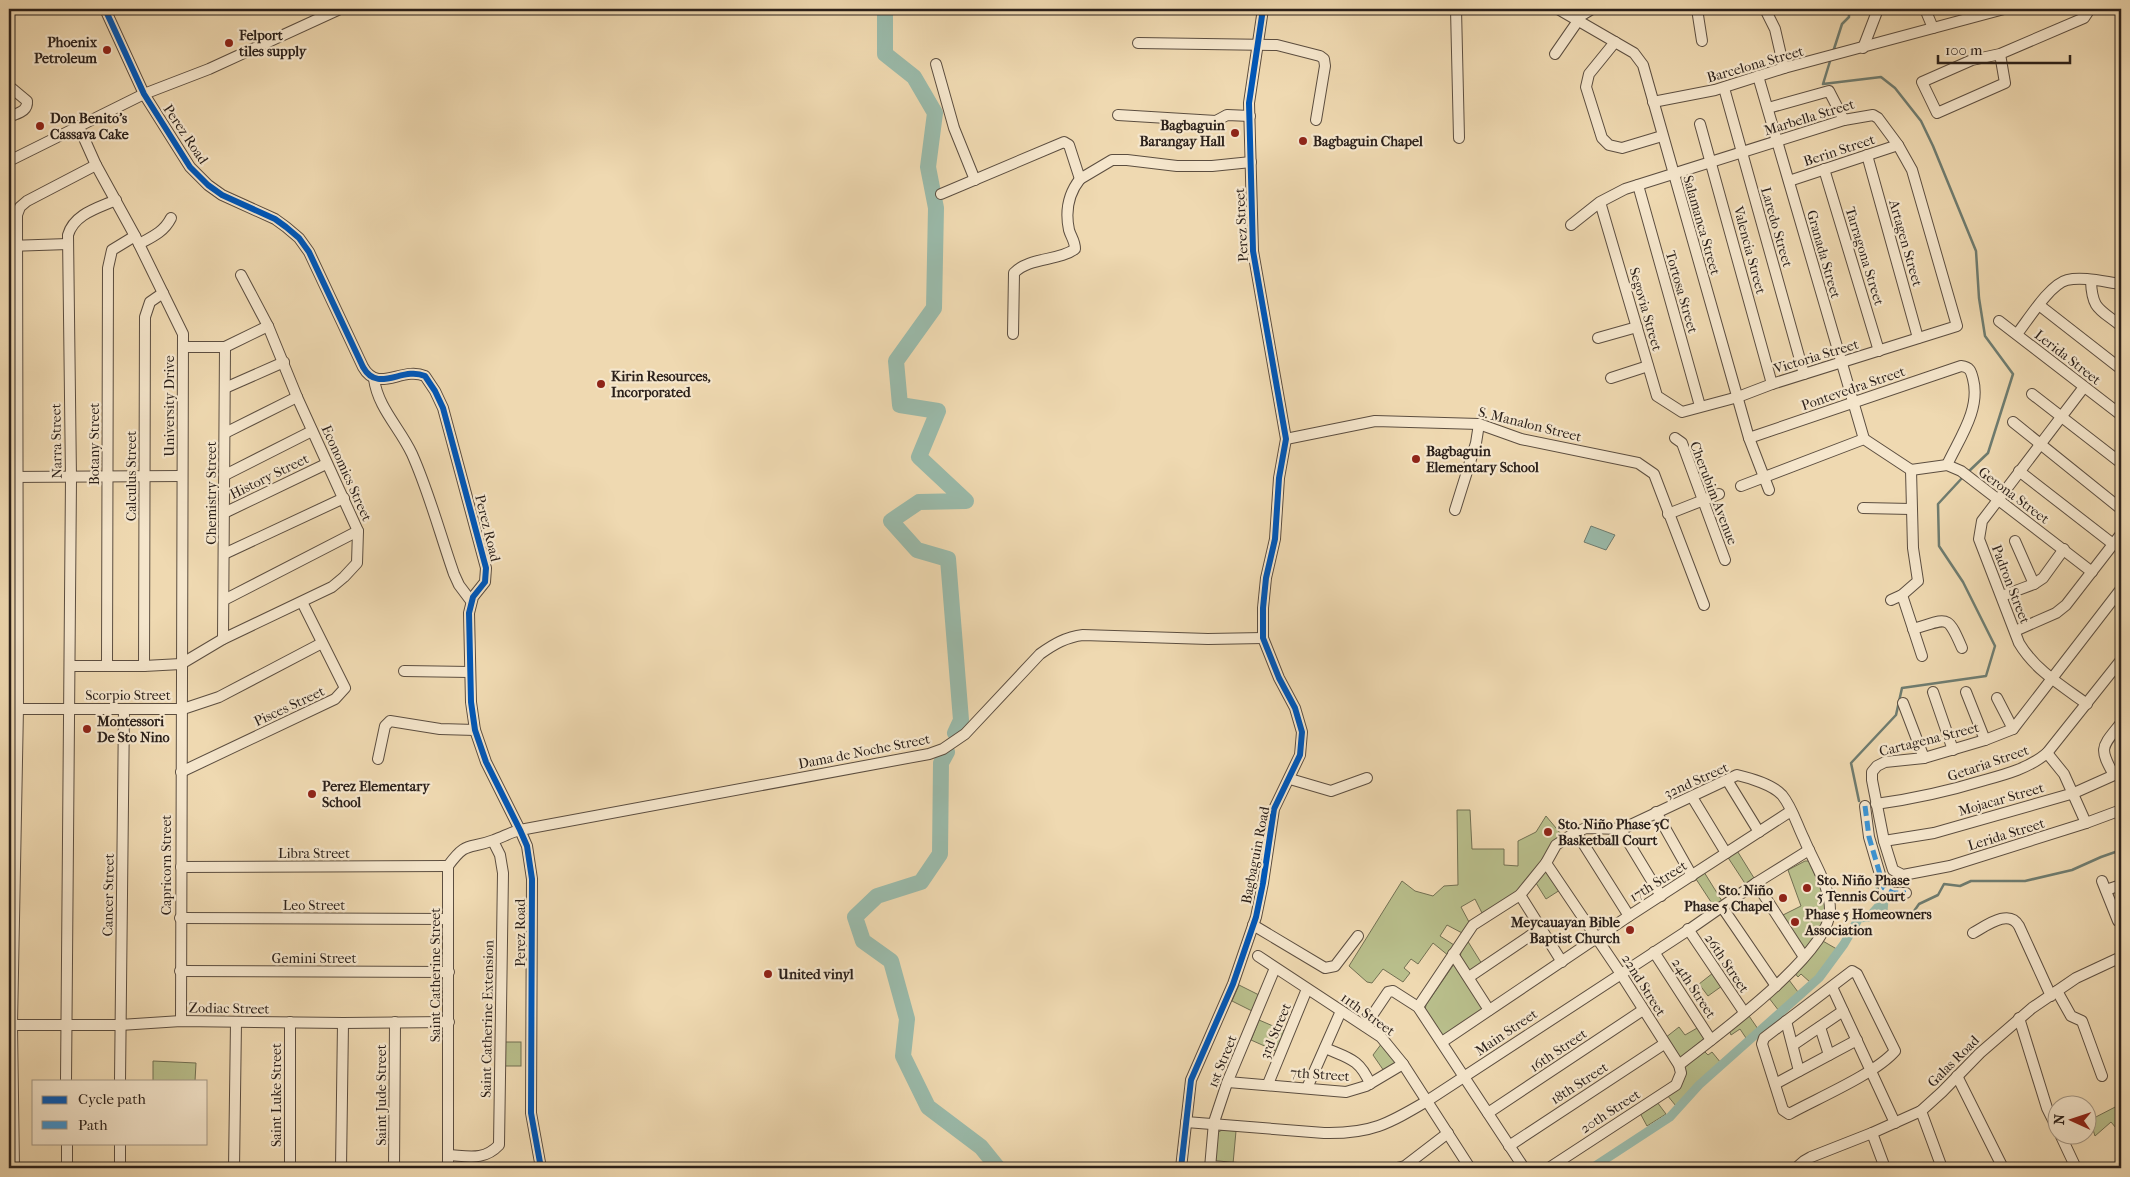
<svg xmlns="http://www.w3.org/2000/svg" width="2130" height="1177" font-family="'IM FELL French Canon',serif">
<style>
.green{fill:#b9bf8c;stroke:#727053}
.water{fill:#9abaaa;stroke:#6e7c70}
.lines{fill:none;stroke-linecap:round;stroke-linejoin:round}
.stream{stroke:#6e7c70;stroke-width:2.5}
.canal{stroke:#9abaaa;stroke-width:9}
.river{stroke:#9abaaa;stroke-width:16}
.minor-casing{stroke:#5c4e40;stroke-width:12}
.minor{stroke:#f5e6cc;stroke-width:10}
.quiet{stroke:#3c94d4;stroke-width:5;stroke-dasharray:10 5;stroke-linecap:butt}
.cycleway-casing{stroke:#f5e6cc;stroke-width:9}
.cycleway{stroke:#0057b8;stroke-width:6}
.poi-dot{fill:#8f2418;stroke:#f5e6cc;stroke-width:2}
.labels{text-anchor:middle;stroke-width:4.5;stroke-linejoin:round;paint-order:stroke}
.poi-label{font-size:14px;font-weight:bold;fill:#2b201a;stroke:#f5e6cc;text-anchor:start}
.street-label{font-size:14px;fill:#2b201a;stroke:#f5e6cc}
</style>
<rect width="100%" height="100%" fill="#efd9b1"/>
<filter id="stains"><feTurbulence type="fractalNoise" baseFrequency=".004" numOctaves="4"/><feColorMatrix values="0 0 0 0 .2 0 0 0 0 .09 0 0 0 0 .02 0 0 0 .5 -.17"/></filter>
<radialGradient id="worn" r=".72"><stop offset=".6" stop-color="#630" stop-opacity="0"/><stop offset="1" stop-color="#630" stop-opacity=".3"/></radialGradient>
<g class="green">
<path d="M1457,810H1470L1472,849H1504V865L1518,866V841L1536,832L1546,816L1561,834C1551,843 1548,853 1540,863C1524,886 1509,903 1482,913L1475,899L1461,907L1469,922L1464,934L1447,925L1440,936L1454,945L1449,956L1433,943L1418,964L1411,959L1404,968L1410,973L1403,982L1383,969L1372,983L1367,982L1349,966L1402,881L1415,891L1433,896L1444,886L1458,885Z"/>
<path d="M1736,849L1754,878L1746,885L1727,856Z"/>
<path d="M1805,861H1809C1816,879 1833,907 1823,926C1818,935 1810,943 1804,952L1783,915L1801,906L1788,870Z"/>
<path d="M1547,870L1560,890L1546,899L1536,883Z"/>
<path d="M1704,872L1722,901L1713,905L1696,879Z"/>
<path d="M1467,940L1482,964L1470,972C1459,957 1457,957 1467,940Z"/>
<path d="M1821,940L1842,952L1811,983L1801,974L1798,977L1794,972Z"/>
<path d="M1454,964L1483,1007L1482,1012L1444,1038L1425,1010L1426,1005Z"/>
<path d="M1713,973L1722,986L1708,996L1699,984Z"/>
<path d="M1789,980L1798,992L1779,1011L1769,998Z"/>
<path d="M1239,985L1259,995L1252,1011L1232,1001Z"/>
<path d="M1747,1013L1758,1029L1746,1038L1740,1029L1731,1035L1729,1030Z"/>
<path d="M1259,1020L1287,1032L1278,1052L1251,1040Z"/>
<path d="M1679,1027L1685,1035L1699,1027L1706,1037L1679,1059L1665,1038Z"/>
<rect x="503" y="1042" width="18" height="24"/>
<path d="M1382,1043L1398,1063L1384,1071L1373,1055Z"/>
<path d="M1703,1050L1708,1055L1712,1052L1721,1063L1676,1106L1667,1095L1682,1066Z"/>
<path d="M153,1061L196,1063L195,1081H153Z"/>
<path d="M1657,1102L1666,1114L1647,1126L1640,1113Z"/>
<path d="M2121,1104V1134L2111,1122L2095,1136L2090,1120Z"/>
<path d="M1222,1130L1236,1131L1233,1164L1214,1162L1217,1133Z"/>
</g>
<path class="water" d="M1591,526L1615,535L1606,550L1584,542Z"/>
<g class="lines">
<g class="stream">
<path d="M1833,52L1842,24L1849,17V9"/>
<path d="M1831,58L1823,84L1881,77L1895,88L1921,121L1933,146L1976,251L1979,298L1985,336L2013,374L1988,453L1967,473"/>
<path d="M1859,801L1851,763L1896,715L1902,688L1986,676L1995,646L1963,582L1939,546L1938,504L1963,477"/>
<path d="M1883,911L1897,917L1912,914L1919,904L1938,895L1944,884L1960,886L1971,881H2025L2072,870L2101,857L2121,850"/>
</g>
<path class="canal" d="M1592,1168L1670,1117L1699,1085L1819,978L1844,944L1859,918L1869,917L1878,907L1883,911L1884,900L1878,881"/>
<g class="river">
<path d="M885,9V54L914,77L935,113L928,167L936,208L934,308L896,361L900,405L938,411L919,457L966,501L919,502L891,521L917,550L948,559L961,720L955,733"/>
<path d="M947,752L941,763L940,854L921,882L877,896L855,917L863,941L891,961L907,1019L903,1056L928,1107L981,1147L998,1168"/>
</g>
<g class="minor-casing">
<g id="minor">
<path d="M105,9L144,94L190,167L208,185L222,195L275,219L286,227L299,238L309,252L363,367C378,394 402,366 425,376L435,391L443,408L486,568L485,582L473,597L469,613L471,702L475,730L486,762L520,830L527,846L532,879L531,1113L541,1168"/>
<path d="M1456,9L1459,138"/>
<path d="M1558,9L1634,53L1643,65L1749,438L1769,490"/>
<path d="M1697,9L1702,41"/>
<path d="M1765,9L1775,29L1784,68"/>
<path d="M1925,9L1933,28"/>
<path d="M1615,42L1589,74L1586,87L1602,138L1609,145L1622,148L1662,136"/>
<path d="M1138,43L1277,45L1320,56L1324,59L1325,66L1316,120"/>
<path d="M1863,48L1878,9"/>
<path d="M1555,54L1582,15L1592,9"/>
<path d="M2000,54L2005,83L1937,113L1922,82L1972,60L2000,54L2084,18L2088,12L2087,9"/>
<path d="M936,64L954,128L975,180"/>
<path d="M1758,76L1864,439"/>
<path d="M9,86L27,101C28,112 17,113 9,117"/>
<path d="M1724,88L1804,374"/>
<path d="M1653,102L1715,90L1784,68L2004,9"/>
<path d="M1768,108L1829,91L1844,120"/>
<path d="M1118,115L1216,121L1227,115L1250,116"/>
<path d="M1700,124L1772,384"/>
<path d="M79,127L96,165L135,236L183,334L181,1021"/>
<path d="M1867,155L1918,338"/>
<path d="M9,161L144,94L209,69L340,9"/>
<path d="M1824,169L1879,351"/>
<path d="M1789,181L1898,145"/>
<path d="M1638,185L1700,406"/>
<path d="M941,194L1064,142L1069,145L1080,179L1112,160H1127L1177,166H1212L1251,162"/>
<path d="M1571,225L1600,202L1625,189L1844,120L1873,115L1878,118L1898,145L1912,170L1957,326L1772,384L1738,397L1682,412L1657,396L1600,202"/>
<path d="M139,244C152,237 164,232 171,218"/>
<path d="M9,246L68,244"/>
<path d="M2091,281C2092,310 2100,309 2121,326"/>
<path d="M2039,305L2121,369"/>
<path d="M1999,321L2121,415"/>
<path d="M1013,334L1014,273C1029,257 1059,261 1075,249C1075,241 1071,237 1069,230C1065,211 1069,193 1080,179"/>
<path d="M2017,334C2028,320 2050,284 2067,280C2083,276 2105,282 2121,284"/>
<path d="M1598,338L1637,327"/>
<path d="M183,347H225L268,326"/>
<path d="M1611,378L1648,366"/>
<path d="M374,379C378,408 400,428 412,454C429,492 440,534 454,574L459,585L471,601"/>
<path d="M2084,387L1982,521L1979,539L2019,643C2035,670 2062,686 2087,704"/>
<path d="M225,388L284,362"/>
<path d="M2032,394L2121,463"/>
<path d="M2013,422L2121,509"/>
<path d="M225,433L297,397"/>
<path d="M1675,438L1682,443L1725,560"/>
<path d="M1749,438L1961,366C1970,367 1971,371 1973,379C1981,409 1959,439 1947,465"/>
<path d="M1286,439L1375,421L1479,424L1521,439L1638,463L1654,474L1704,605"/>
<path d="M1911,470L1947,465L1961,471L2092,572"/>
<path d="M2019,471L2113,544"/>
<path d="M225,475L312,431"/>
<path d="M9,477L182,476"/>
<path d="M1741,486L1864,439L1911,470"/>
<path d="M1863,508L1911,509"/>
<path d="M1455,510L1476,443L1479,424"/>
<path d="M224,513L326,464"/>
<path d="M1668,514L1719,494"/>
<path d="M2015,541L2034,584"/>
<path d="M224,554L344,498"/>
<path d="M2121,589L2013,729L1985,740L1924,758L1885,762L1877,766L1872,772V780L1884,841L1893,870L1903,875L1950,866L2086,823L2121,810"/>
<path d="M1902,595L1922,656"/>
<path d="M2002,596L2034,584L2043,578L2064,549"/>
<path d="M224,600L358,531"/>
<path d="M1891,600L1902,595L1918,581L1913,548L1911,470"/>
<path d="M1913,629C1948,619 1947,613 1962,648"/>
<path d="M2015,631L2056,613L2066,605L2121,534"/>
<path d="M223,639L225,347"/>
<path d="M70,666H144L181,664L223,639L332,587L344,577L357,563L358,531L297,397L268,326L241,275"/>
<path d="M107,666L108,268L112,250L135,236"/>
<path d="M144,666L145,317L150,302L163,293"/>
<path d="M404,671L470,672"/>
<path d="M1933,692L1953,750"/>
<path d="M1966,692L1985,740"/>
<path d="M1997,698L2013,729"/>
<path d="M1903,703L1924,758"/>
<path d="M9,709H183L219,697L322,643"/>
<path d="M2047,753L2064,774L2086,823"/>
<path d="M378,759L385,726L390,721L440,729L475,730"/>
<path d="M181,772L335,699L345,688L302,602"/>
<path d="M2114,775C2098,747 2102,747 2121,723"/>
<path d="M1290,779L1331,791L1367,778"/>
<path d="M1727,780L1759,832"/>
<path d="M1692,797L1726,853"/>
<path d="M1876,804C1913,799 1949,791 1985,780C2007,774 2029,768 2047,753L2121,660"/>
<path d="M1865,806L1869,837L1884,888L1893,893H1906"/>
<path d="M1656,812L1692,876"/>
<path d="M1621,830L1661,896"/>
<path d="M1576,832L1629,916"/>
<path d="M1884,841L1934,833L2074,793L2121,772"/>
<path d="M1546,863L1619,971L1679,1065L1681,1073L1676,1085L1549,1168"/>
<path d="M181,867L448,866"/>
<path d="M2102,881L2118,921L2121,920"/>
<path d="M1756,883L1804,957"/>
<path d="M2106,890L2121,885"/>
<path d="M1520,895L1562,962"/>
<path d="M1722,907L1776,986"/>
<path d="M180,918L448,919"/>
<path d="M1253,925L1325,968L1335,966L1358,936"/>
<path d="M1688,929L1744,1012"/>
<path d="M1973,933C1986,926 2009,908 2019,926L2051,996"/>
<path d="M1654,952L1711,1040"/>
<path d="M1453,954L1489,1010"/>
<path d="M1258,956L1381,1037L1403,1064L1470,1168"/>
<path d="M180,971L449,972"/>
<path d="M1852,971L1857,974L1895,1051C1875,1074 1818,1098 1789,1114L1783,1110L1762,1044L1764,1038Z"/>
<path d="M1469,977L1540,929"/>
<path d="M1832,987L1895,1123"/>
<path d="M2057,991L2071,1016L2082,1021L2102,1076"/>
<path d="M1418,1007L1473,925L1520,895L1546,863L1556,845L1576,832L1586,828L1622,829L1737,775C1750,778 1773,785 1782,795C1792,807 1797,825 1804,839C1813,861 1830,886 1830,910C1831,953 1713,1038 1679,1065"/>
<path d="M2019,1018L2047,1108L2058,1130"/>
<path d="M1786,1021L1799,1071"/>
<path d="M9,1025H120L181,1021L343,1023L449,1022"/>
<path d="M1365,1026L1388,992L1393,991L1418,1007L1524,1168"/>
<path d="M1820,1027L1829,1055"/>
<path d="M1442,1042L1629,916L1791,811"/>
<path d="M1793,1045L1843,1011"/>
<path d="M1325,1048C1348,1058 1360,1059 1370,1084"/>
<path d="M1957,1076L2003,1168"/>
<path d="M66,1081L71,478L68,235C74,214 98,208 116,200"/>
<path d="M120,1081L124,709"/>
<path d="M1228,1082L1346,1092L1366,1086L1403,1064"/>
<path d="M1268,1084L1307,989"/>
<path d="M1775,1084L1857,1040"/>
<path d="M1307,1088L1341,1011"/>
<path d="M1921,1111L1942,1168"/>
<path d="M1488,1113L1643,1010"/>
<path d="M1186,1122L1324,1133C1371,1134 1388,1124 1427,1101L1690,929L1756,883L1809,850"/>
<path d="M1872,1133L1885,1168"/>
<path d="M2060,1134L2076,1168"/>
<path d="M67,1143V1168"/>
<path d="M120,1143V1168"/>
<path d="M1509,1146L1664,1044"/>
<path d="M448,1155C468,1156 484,1161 499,1145L503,873L500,855L493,841"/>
<path d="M1210,1166L1237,1168"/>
<path d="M14,1168L12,1025L18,708L17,215L20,207L27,201L96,165"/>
<path d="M234,1168L236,1022"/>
<path d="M290,1168V1022"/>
<path d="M341,1168L343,1023"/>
<path d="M394,1168L395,1022"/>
<path d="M448,1168V866C467,840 468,850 494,840C503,837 511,832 520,830L929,754L943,749L965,734L1040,654C1054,644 1066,637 1083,635L1208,639L1263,638"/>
<path d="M1181,1168L1191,1080L1233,984L1256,917L1263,883L1274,809L1300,755L1302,732L1295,708L1279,678L1263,638V608L1266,578L1275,539L1279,478L1286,439L1253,251L1249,103L1263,9"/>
<path d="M1210,1168L1214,1122L1227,1083L1275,968"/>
<path d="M1397,1168L1405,1166L1448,1133"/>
<path d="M1796,1168L1804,1161L1811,1157L1872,1133L1921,1111L1942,1092L1980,1053L2032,1008L2076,978L2121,957"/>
</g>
</g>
<use href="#minor" class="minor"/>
<path class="quiet" d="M1865,806L1869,837L1884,888L1893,893H1906"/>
<g class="cycleway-casing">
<g id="cycleway">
<path d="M105,9L144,94L190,167L208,185L222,195L275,219L286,227L299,238L309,252L363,367C378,394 402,366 425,376L435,391L443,408L486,568L485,582L473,597L469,613L471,702L475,730L486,762L520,830L527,846L532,879L531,1113L541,1168"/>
<path d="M1181,1168L1191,1080L1233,984L1256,917L1263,883L1274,809L1300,755L1302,732L1295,708L1279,678L1263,638V608L1266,578L1275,539L1279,478L1286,439L1253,251L1249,103L1263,9"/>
</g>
</g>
<use href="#cycleway" class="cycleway"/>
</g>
<g class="poi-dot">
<circle cx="229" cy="43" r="5"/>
<circle cx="107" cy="50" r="5"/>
<circle cx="40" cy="126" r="5"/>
<circle cx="1235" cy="133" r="5"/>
<circle cx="1303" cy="141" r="5"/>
<circle cx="601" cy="384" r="5"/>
<circle cx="1416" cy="459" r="5"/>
<circle cx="87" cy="729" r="5"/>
<circle cx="312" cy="794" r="5"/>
<circle cx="1548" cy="832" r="5"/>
<circle cx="1807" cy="888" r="5"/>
<circle cx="1783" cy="898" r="5"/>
<circle cx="1795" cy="922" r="5"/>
<circle cx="1630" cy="930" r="5"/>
<circle cx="768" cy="974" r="5"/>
</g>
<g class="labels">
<g class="poi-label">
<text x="239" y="40">Felport<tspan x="239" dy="16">tiles supply</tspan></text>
<text x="97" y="47" text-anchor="end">Phoenix<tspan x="97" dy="16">Petroleum</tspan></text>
<text x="50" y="123">Don Benito's<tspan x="50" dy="16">Cassava Cake</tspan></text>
<text x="1225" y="130" text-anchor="end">Bagbaguin<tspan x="1225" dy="16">Barangay Hall</tspan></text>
<text x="1313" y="146">Bagbaguin Chapel</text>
<text x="611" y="381">Kirin Resources,<tspan x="611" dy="16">Incorporated</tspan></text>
<text x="1426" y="456">Bagbaguin<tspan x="1426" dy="16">Elementary School</tspan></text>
<text x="97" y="726">Montessori<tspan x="97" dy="16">De Sto Nino</tspan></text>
<text x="322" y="791">Perez Elementary<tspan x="322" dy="16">School</tspan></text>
<text x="1558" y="829">Sto. Niño Phase 5C<tspan x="1558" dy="16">Basketball Court</tspan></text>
<text x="1817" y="885">Sto. Niño Phase<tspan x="1817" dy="16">5 Tennis Court</tspan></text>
<text x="1773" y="895" text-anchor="end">Sto. Niño<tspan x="1773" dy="16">Phase 5 Chapel</tspan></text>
<text x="1805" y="919">Phase 5 Homeowners<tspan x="1805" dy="16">Association</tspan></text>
<text x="1620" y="927" text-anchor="end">Meycauayan Bible<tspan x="1620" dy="16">Baptist Church</tspan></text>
<text x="778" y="979">United vinyl</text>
</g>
<g class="street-label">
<text transform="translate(1755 64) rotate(-16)" y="5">Barcelona Street</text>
<text transform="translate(1809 117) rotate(-17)" y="5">Marbella Street</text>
<text transform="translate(186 134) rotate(56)" y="5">Perez Road</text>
<text transform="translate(1839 150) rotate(-18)" y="5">Berin Street</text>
<text transform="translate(1241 225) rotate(-93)" y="5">Perez Street</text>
<text transform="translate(1702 225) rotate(74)" y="5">Salamanca Street</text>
<text transform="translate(1777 227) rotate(74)" y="5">Laredo Street</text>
<text transform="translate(1906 243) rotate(74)" y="5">Artagen Street</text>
<text transform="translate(1750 250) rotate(75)" y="5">Valencia Street</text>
<text transform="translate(1824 254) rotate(74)" y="5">Granada Street</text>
<text transform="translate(1865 256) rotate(73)" y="5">Tarragona Street</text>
<text transform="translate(1682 292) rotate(74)" y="5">Tortosa Street</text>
<text transform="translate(1646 309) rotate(74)" y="5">Segovia Street</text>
<text transform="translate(1816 356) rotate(-17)" y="5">Victoria Street</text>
<text transform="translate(2068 357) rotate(38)" y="5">Lerida Street</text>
<text transform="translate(1853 388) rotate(-19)" y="5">Pontevedra Street</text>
<text transform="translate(169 406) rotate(-90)" y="5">University Drive</text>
<text transform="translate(1530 424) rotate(14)" y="5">S. Manalon Street</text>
<text transform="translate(56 441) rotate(-91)" y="5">Narra Street</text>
<text transform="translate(94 444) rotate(-90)" y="5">Botany Street</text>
<text transform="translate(347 473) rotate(66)" y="5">Economics Street</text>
<text transform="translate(131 476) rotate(-90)" y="5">Calculus Street</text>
<text transform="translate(269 476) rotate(-26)" y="5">History Street</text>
<text transform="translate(211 493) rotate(-90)" y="5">Chemistry Street</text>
<text transform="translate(1714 493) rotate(69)" y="5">Cherubim Avenue</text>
<text transform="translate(2014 495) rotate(37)" y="5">Gerona Street</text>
<text transform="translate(488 528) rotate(76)" y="5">Perez Road</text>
<text transform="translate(2011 584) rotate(69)" y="5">Padron Street</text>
<text x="128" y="700">Scorpio Street</text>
<text transform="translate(289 706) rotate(-25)" y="5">Pisces Street</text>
<text transform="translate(1929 739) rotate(-14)" y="5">Cartagena Street</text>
<text transform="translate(864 751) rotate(-11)" y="5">Dama de Noche Street</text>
<text transform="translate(1988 763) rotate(-19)" y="5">Getaria Street</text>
<text transform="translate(1696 780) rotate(-24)" y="5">32nd Street</text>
<text transform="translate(2001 799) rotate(-16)" y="5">Mojacar Street</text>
<text transform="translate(2006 834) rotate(-17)" y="5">Lerida Street</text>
<text x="314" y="858">Libra Street</text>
<text transform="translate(1255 855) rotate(-79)" y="5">Bagbaguin Road</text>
<text transform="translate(166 865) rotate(-90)" y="5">Capricorn Street</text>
<text transform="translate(1658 881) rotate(-32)" y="5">17th Street</text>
<text transform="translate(108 895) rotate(-89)" y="5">Cancer Street</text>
<text x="314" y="910">Leo Street</text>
<text transform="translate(520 933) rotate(-90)" y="5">Perez Road</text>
<text x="314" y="963">Gemini Street</text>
<text transform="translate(1727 963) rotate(56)" y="5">26th Street</text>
<text transform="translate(435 975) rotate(-90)" y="5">Saint Catherine Street</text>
<text transform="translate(1644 985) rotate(58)" y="5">22nd Street</text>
<text transform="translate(1694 988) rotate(57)" y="5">24th Street</text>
<text transform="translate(229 1008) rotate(1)" y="5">Zodiac Street</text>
<text transform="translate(1368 1014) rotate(36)" y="5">11th Street</text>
<text transform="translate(487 1019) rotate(-89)" y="5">Saint Catherine Extension</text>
<text transform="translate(1275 1031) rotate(-67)" y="5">3rd Street</text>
<text transform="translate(1506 1032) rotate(-34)" y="5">Main Street</text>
<text transform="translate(1558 1050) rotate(-34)" y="5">16th Street</text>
<text transform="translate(1222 1061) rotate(-68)" y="5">1st Street</text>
<text transform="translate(1953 1061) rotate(-45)" y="5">Galas Road</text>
<text transform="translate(1320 1074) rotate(4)" y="5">7th Street</text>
<text transform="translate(1579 1083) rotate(-33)" y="5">18th Street</text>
<text transform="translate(276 1095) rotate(-90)" y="5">Saint Luke Street</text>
<text transform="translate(381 1095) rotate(-90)" y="5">Saint Jude Street</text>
<text transform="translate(1610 1111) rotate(-33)" y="5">20th Street</text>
</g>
</g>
<rect width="2130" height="1177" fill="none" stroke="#efd9b1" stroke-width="30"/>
<rect x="10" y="10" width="2110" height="1157" fill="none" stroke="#2b201a" stroke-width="2.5"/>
<rect x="15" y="15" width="2100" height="1147" fill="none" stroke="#2b201a"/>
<rect x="32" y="1080" width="175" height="65" fill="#f5e6cc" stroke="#a49785"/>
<rect x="42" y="1096" width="25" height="8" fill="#0057b8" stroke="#a49785"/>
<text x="78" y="1104" font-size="15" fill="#2b201a">Cycle path</text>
<rect x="42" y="1121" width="25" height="8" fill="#3c94d4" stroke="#a49785"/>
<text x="78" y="1130" font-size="15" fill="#2b201a">Path</text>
<g transform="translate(2072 1120) rotate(273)"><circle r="24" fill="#f5e6cc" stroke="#a49785"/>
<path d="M0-4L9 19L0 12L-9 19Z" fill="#8f2418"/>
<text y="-8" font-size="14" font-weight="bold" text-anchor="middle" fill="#2b201a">N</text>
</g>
<path d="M1938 55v8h132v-8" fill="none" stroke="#2b201a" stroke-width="2.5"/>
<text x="1945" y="55" font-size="15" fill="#2b201a" stroke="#f5e6cc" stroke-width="4" paint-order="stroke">100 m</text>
<rect width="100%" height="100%" filter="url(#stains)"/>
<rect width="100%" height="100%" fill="url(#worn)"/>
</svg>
